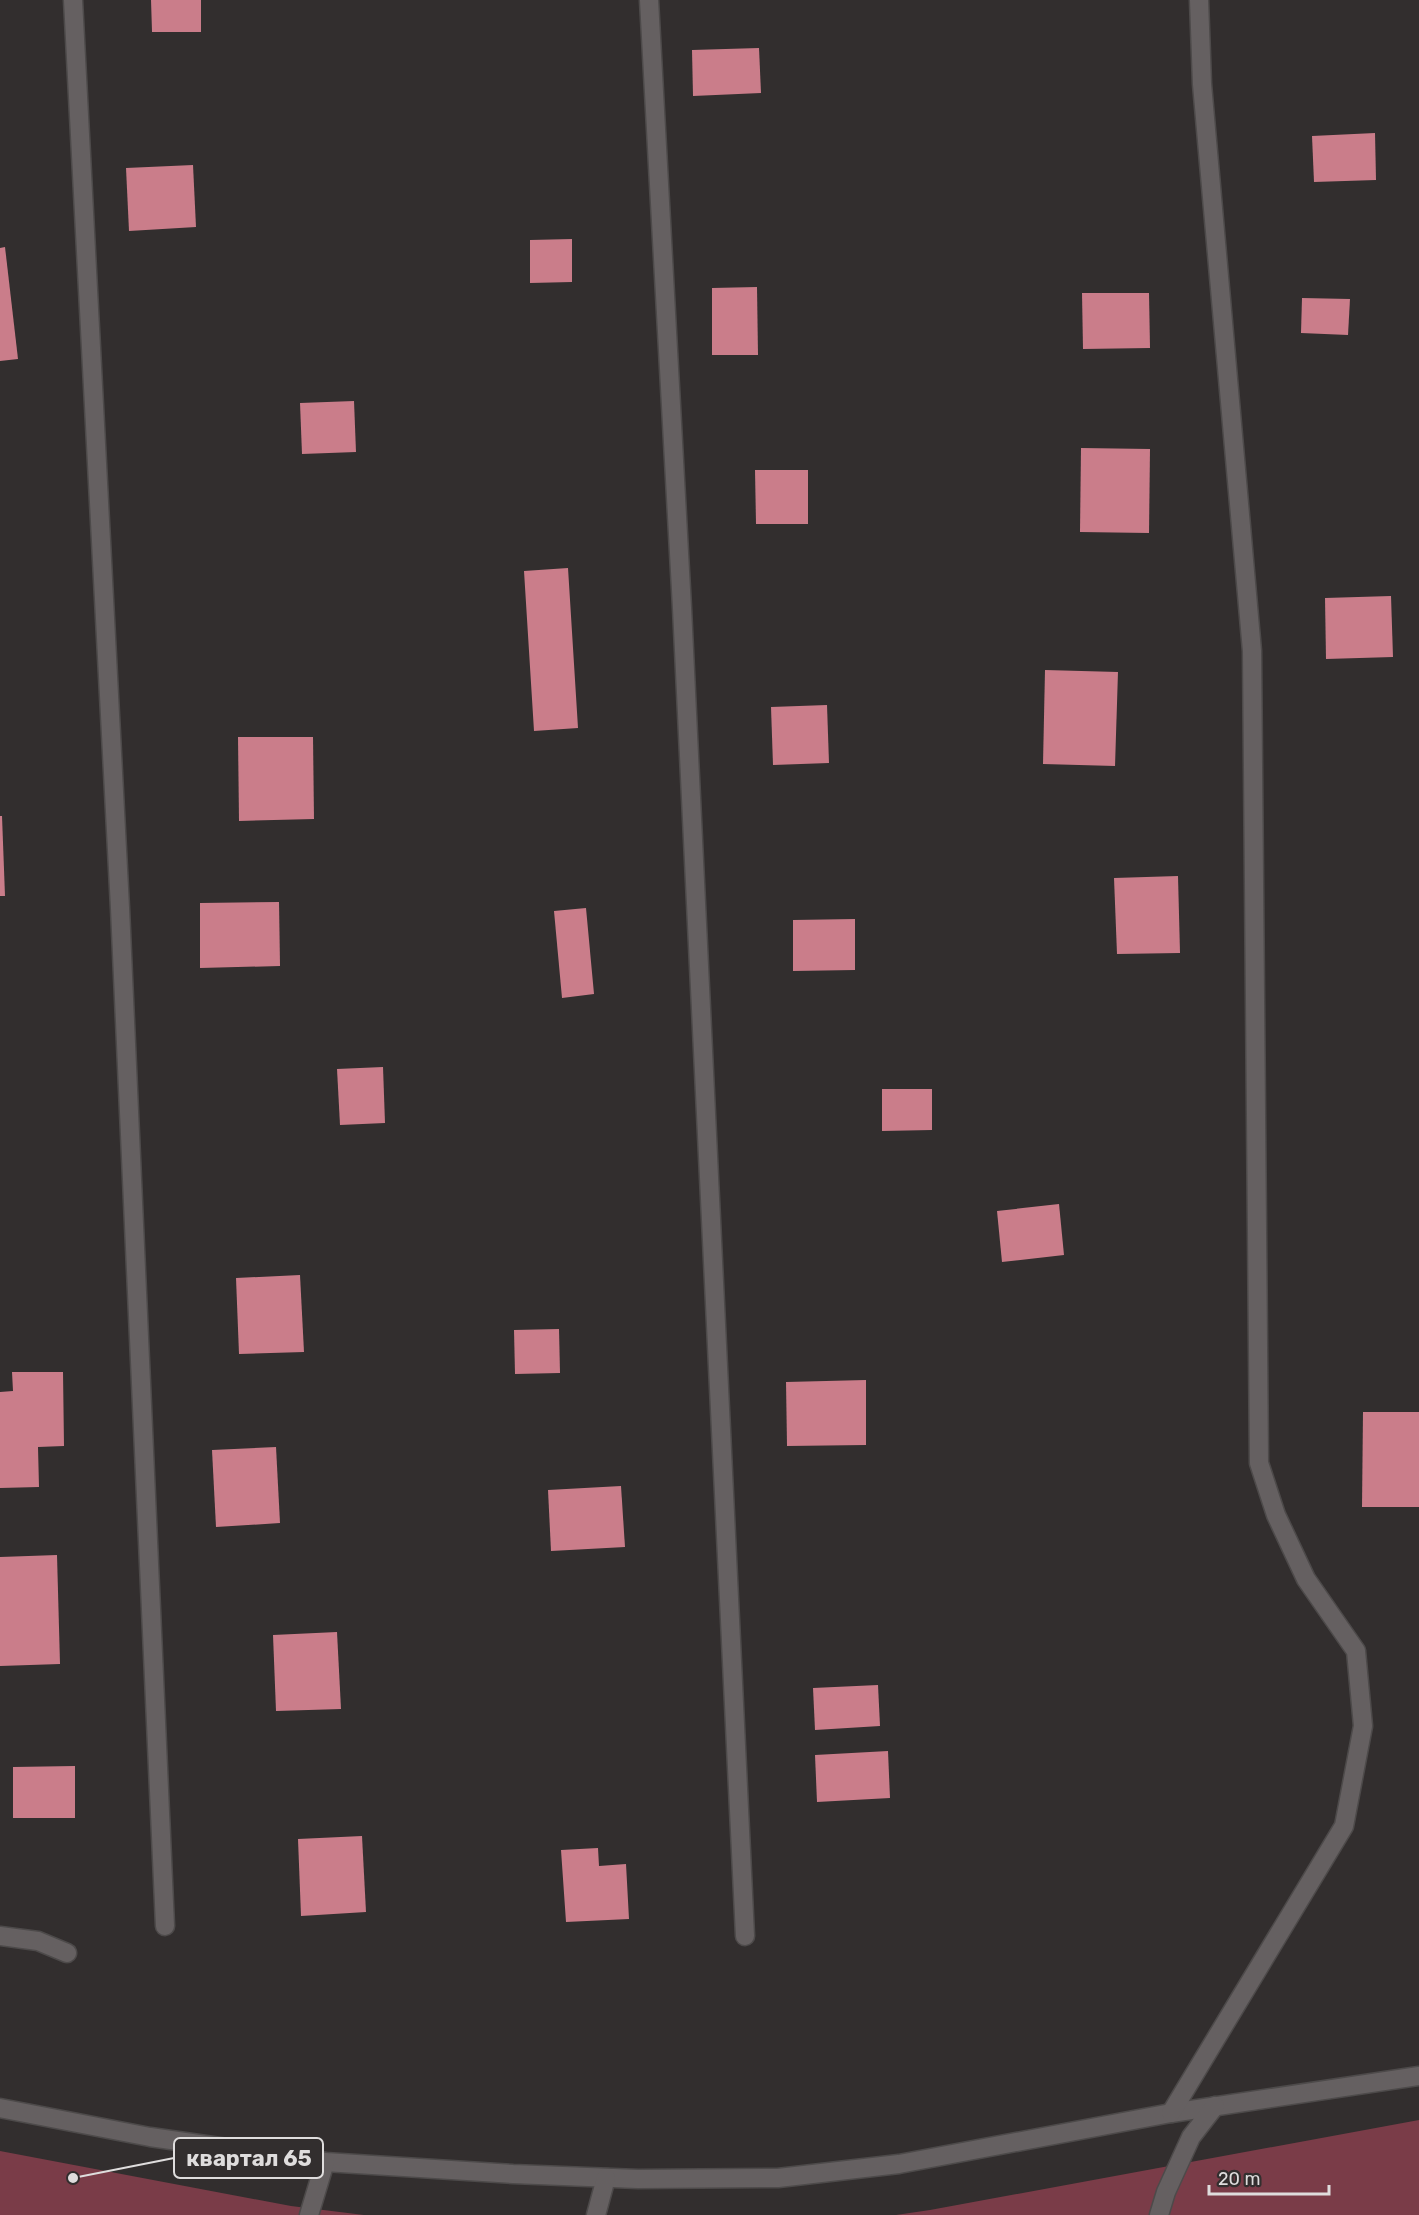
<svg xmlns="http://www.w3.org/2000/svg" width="1419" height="2215" font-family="Rubik,sans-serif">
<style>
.green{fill:#7a3c48}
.building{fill:#ca7d8a}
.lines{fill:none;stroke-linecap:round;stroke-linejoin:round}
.lane-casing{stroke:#4d4a4a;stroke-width:21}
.lane{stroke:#656061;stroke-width:18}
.leader{fill:none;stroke:#dfdddd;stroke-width:2}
.callout-dot{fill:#dfdddd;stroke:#322e2e;stroke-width:2}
.callout{fill:#322e2e;stroke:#dfdddd;stroke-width:2}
.callout-label{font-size:22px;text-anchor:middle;font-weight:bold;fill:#dfdddd}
</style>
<rect width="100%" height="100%" fill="#322e2e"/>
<g class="green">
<path d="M1419,2120V2215H896L930,2210Z"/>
<path d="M0,2151L291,2206L364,2215H0Z"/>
</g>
<g class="building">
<path d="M151,0H201V32H152Z"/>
<path d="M759,48L761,93L693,96L692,50Z"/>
<path d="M1375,133L1376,180L1314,182L1312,136Z"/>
<path d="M193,165L196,227L129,231L126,168Z"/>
<path d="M572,239V282L530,283V240Z"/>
<path d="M5,247L18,359L0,361V248Z"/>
<path d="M757,287L758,355H712V288Z"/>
<path d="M1082,293H1149L1150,348L1083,349Z"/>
<path d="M1302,298L1350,299L1348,335L1301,333Z"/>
<path d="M354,401L356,452L302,454L300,403Z"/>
<path d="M1081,448L1150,449L1149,533L1080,532Z"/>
<path d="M755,470H808V524H756Z"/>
<path d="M568,568L578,728L534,731L524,571Z"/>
<path d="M1391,596L1393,657L1326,659L1325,598Z"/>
<path d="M1045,670L1118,672L1115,766L1043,764Z"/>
<path d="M827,705L829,763L773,765L771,707Z"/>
<path d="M238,737H313L314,819L239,821Z"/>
<path d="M0,816H2L5,896H0Z"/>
<path d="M1178,876L1180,953L1117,954L1114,878Z"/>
<path d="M279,902L280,966L200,968V903Z"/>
<path d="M586,908L594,994L562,998L554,911Z"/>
<path d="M855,919V970L793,971V920Z"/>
<path d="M383,1067L385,1123L340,1125L337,1069Z"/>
<path d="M882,1089H932V1130L882,1131Z"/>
<path d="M1059,1204L1064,1255L1002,1262L997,1211Z"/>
<path d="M300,1275L304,1352L239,1354L236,1278Z"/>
<path d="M559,1329L560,1373L515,1374L514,1330Z"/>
<path d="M12,1372H63L64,1446L38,1447L39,1487L0,1488V1392L13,1391Z"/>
<path d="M866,1380V1445L787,1446L786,1382Z"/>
<path d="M1363,1412H1419V1507H1362Z"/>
<path d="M276,1447L280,1523L216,1527L212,1450Z"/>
<path d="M621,1486L625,1547L551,1551L548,1490Z"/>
<path d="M57,1555L60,1664L0,1666V1557Z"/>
<path d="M337,1632L341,1709L276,1711L273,1635Z"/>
<path d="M878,1685L880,1726L815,1730L813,1688Z"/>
<path d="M888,1751L890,1798L817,1802L815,1755Z"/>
<path d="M75,1766V1818H13V1767Z"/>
<path d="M362,1836L366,1912L301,1916L298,1839Z"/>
<path d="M598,1848L599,1866L626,1864L629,1919L566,1922L561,1850Z"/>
</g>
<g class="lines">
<g class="lane-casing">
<g id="lane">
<path d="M73,0L120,908L165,1926"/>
<path d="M649,0L682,608L745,1936"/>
<path d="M0,1936L38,1941L67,1953"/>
<path d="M0,2108L150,2137L325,2162L513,2174L638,2179L778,2178L899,2164L1171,2113L1419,2076"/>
<path d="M1171,2113L1344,1826L1363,1726L1356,1651L1306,1579L1276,1515L1259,1463L1252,651L1202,84L1199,0"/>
<path d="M309,2215L325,2162"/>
<path d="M596,2215L606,2178"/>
<path d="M1159,2215L1166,2192L1191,2137L1215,2106"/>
</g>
</g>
<use href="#lane" class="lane"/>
</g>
<path class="leader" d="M73 2178L174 2158"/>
<circle class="callout-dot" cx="73" cy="2178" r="6"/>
<rect class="callout" x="174" y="2138" width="149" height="40" rx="6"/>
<g class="callout-label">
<text x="249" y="2166">квартал 65</text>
</g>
<path d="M1209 2185v9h120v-9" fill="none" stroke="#dfdddd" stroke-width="3"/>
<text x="1218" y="2185" font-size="18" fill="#dfdddd" stroke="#322e2e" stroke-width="4.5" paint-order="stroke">20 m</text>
</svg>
